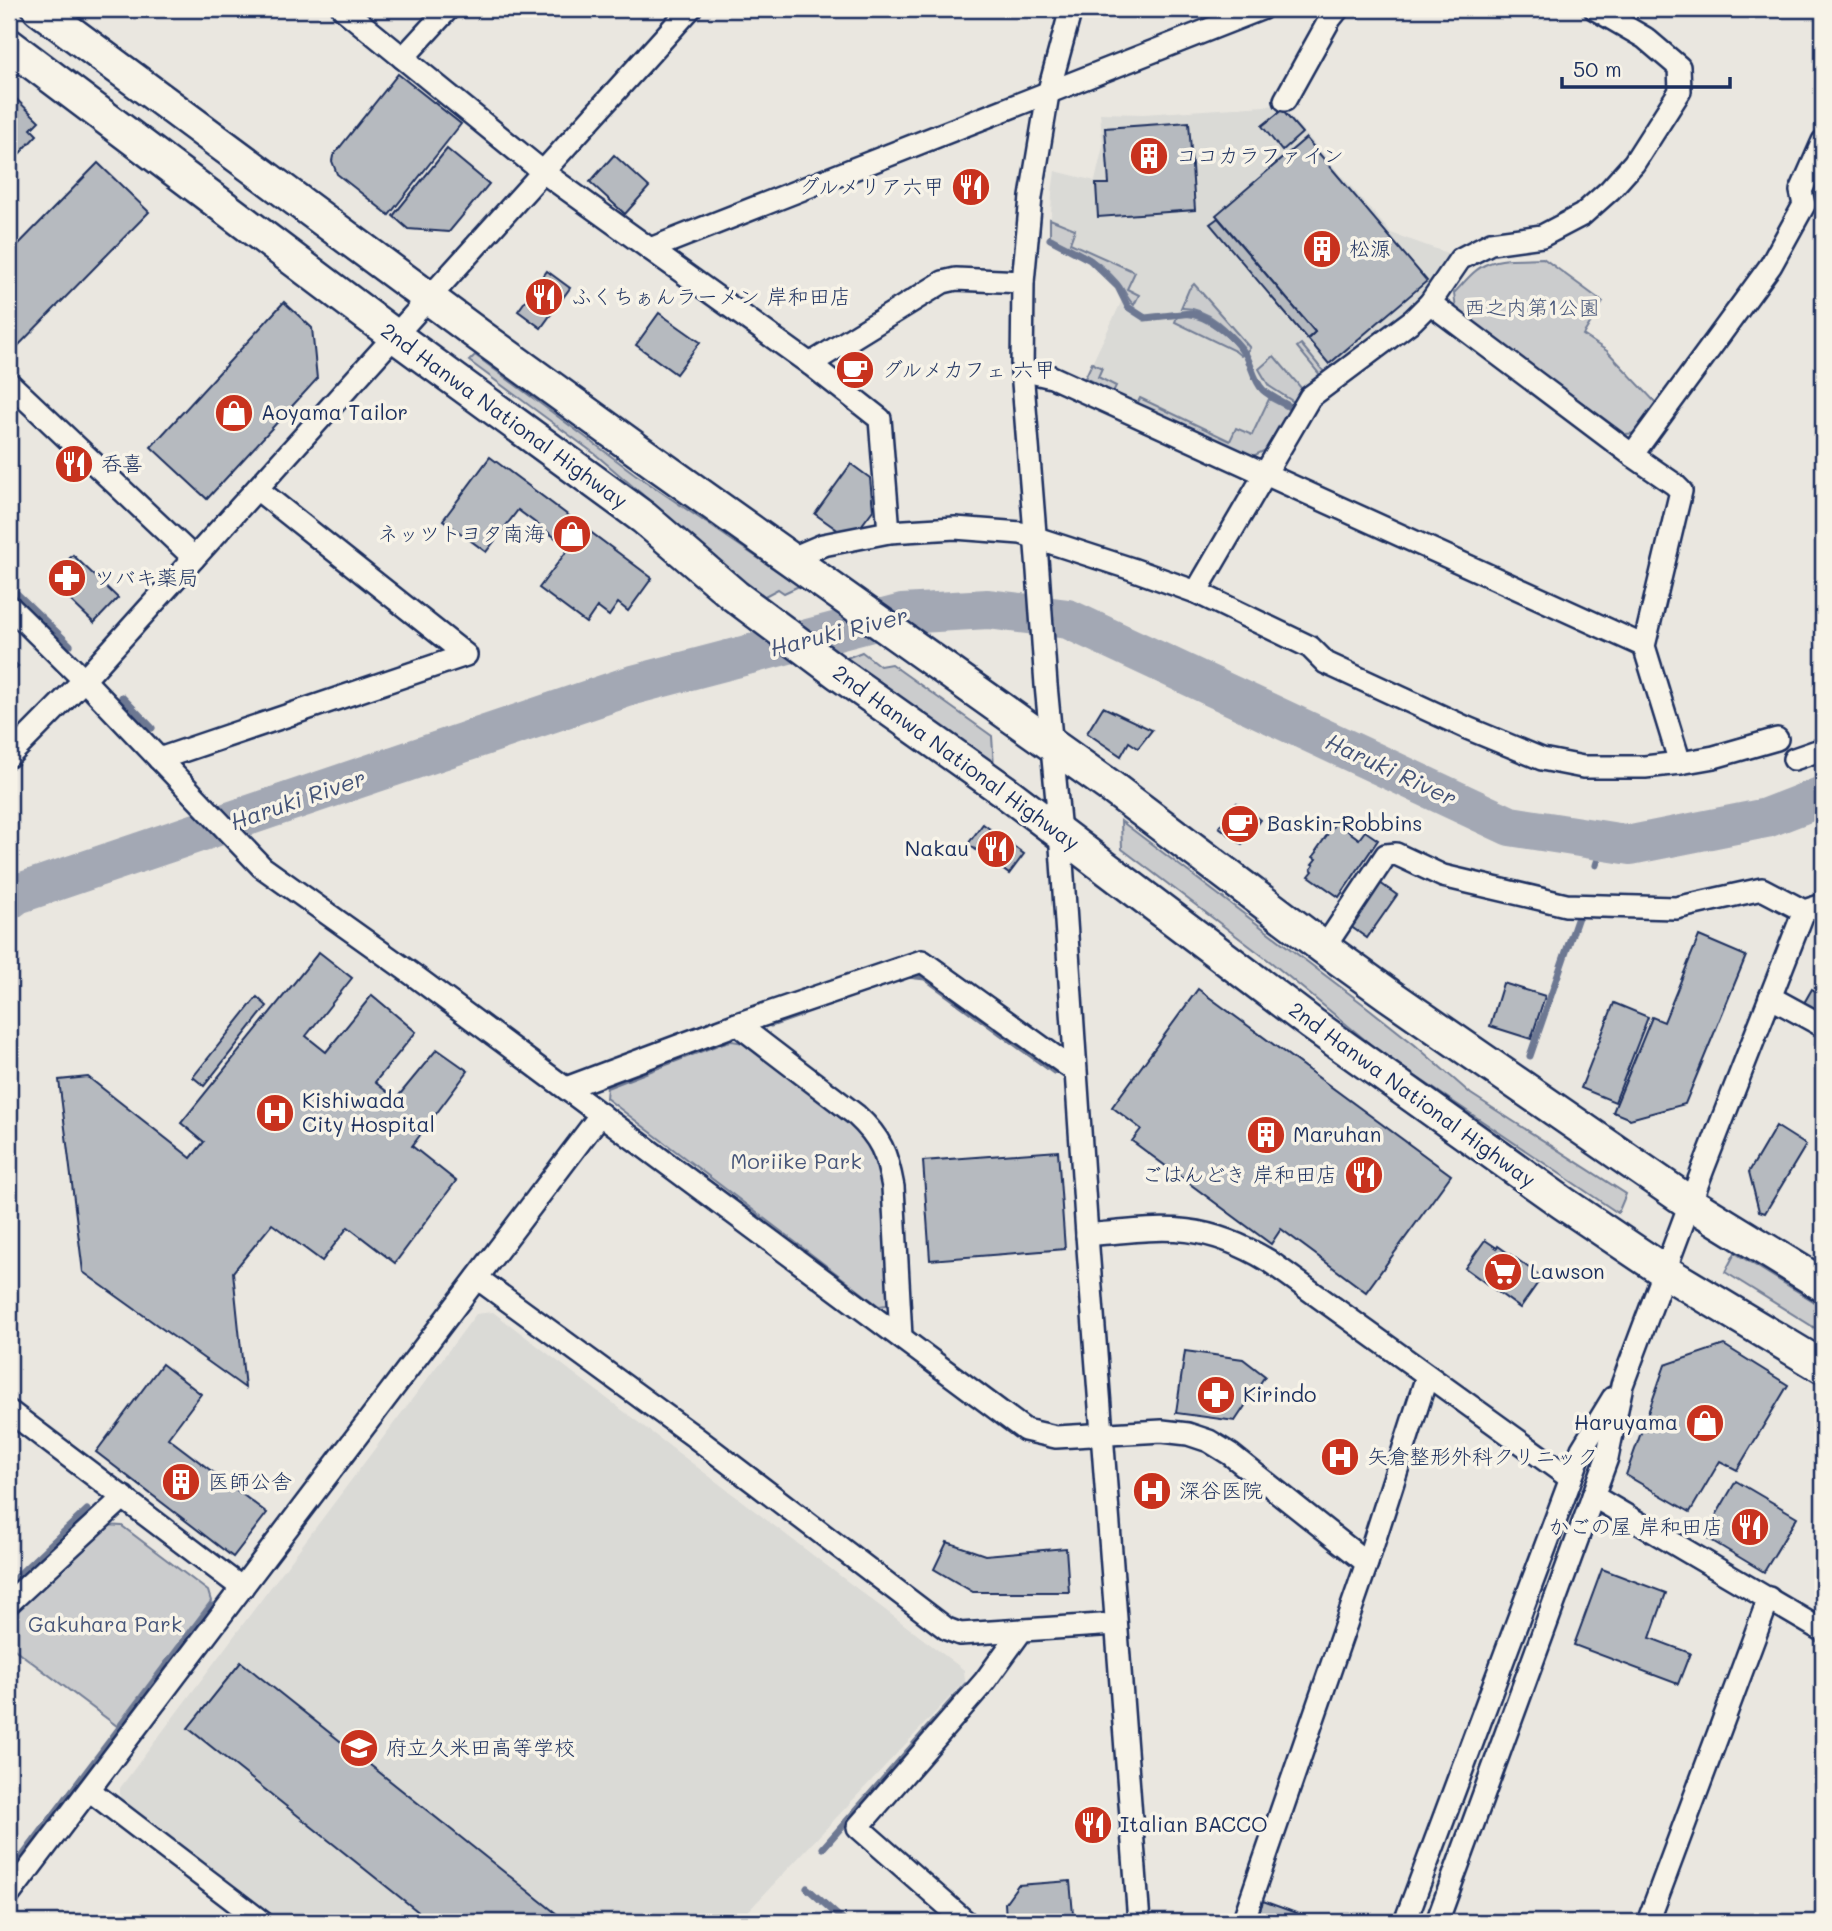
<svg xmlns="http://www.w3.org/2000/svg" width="1832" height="1931" font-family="Mali,'Klee One',sans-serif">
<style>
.built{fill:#dadad6}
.green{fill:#cbcccd;stroke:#737e96;stroke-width:2}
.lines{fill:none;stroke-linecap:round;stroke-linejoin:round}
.stream{stroke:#6d7892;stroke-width:7}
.river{stroke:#a3a8b4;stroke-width:40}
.building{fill:#b6babf;stroke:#1b2f5e;stroke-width:2}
.minor-casing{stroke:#1b2f5e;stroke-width:26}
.highway-casing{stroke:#1b2f5e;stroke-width:37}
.minor{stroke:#f7f3e8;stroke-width:21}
.highway{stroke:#f7f3e8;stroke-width:32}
.labels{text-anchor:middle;stroke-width:7;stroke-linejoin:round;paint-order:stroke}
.poi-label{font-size:21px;fill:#1b2f5e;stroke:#f7f3e8;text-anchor:start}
.park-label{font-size:21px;fill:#47567a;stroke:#f7f3e8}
.street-label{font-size:21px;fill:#1b2f5e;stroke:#f7f3e8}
.water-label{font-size:23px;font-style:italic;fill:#445378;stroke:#f7f3e8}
</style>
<rect width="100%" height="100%" fill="#eae7e0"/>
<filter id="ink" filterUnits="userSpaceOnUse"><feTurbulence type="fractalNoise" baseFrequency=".0143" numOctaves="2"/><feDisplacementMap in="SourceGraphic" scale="14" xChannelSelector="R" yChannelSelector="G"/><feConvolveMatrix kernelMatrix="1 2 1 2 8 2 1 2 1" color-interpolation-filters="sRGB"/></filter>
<g filter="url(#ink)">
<g class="built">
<path d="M1281,105L1391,233L1453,255L1434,282L1395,323L1334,369L1324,372L1302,389L1268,449L1253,456L1085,378L1125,294L1121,285L1096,260L1050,236L1052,193L1055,171L1095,181L1103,146L1100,113L1143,114Z"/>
<path d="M493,1312L964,1670L965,1681L738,1922H277L120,1803V1788L476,1314Z"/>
</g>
<g class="green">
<path d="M1050,219L1075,229L1070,243L1135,272L1127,289L1139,295L1134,305C1127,299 1125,290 1118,282C1097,258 1078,250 1050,236Z"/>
<path d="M1543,258L1603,302L1583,335L1607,351L1659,406L1639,433L1625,434L1456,310L1454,293C1464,283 1474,269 1487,264C1504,257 1525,259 1543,258Z"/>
<path d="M1194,284L1250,348L1246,352C1230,331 1209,307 1181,308L1189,289Z"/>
<path d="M1186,316C1208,318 1231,337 1242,355L1241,356L1235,351L1175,322L1177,317Z"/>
<path d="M1301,344L1324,372L1320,375L1297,347Z"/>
<path d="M475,355L635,474L799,586L784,593L778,589L763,597L718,565L650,501L595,454L469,361Z"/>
<path d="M1274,356L1302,389L1294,402L1269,386L1259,369Z"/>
<path d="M1092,363L1102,368L1098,377L1116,386L1113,392L1085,378Z"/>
<path d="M1140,398L1230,441L1236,428L1252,435L1269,399L1290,410L1268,449L1253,456L1137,404Z"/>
<path d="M862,652L880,666L891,664L992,736L994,767L844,659Z"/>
<path d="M1121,821L1367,1007L1415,1045L1471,1094L1626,1194L1618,1213L1381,1053L1272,963L1122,849Z"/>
<path d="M732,1041L744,1043L840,1114L855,1126L882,1161L893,1299L887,1305L879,1306L606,1098L607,1087L721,1043Z"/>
<path d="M1735,1253L1823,1307V1333L1725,1272Z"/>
<path d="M105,1525L122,1526L208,1591L211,1601L117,1726L9,1645V1617Z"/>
</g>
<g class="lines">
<g class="stream">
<path d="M1050,239L1090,260L1118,287L1128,307L1145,318L1190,313C1209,315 1236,339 1246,355C1252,366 1254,381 1263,390C1271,397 1282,402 1291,407"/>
<path d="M9,586L70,645"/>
<path d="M122,697L152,728"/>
<path d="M1596,865L1604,840"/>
<path d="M903,977L908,975L925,977L1054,1071"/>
<path d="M771,1024L800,1014"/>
<path d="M1530,1056L1579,914"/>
<path d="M608,1085L724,1040"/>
<path d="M9,1584L87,1510"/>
<path d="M823,1848L966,1686"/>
<path d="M9,1874L212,1606"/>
<path d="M807,1888L845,1922"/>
</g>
<path class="river" d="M9,900L17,894L633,685L902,614L988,609L1068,619L1510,826L1631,845L1766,818L1823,796"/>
</g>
<g class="building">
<path d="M398,74L461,124L389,215L337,174L332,161L333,156Z"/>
<path d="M9,92L39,121L31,129L37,135L9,165Z"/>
<path d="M1282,110L1302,133L1282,151L1262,126Z"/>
<path d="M1189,122L1195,210L1098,217L1096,184H1109L1105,128Z"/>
<path d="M1306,138L1427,281L1329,364L1308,339L1315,332L1216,215Z"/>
<path d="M447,149L489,184L449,232L408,229L393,216Z"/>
<path d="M614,155L649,187L625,214L590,182Z"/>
<path d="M98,163L149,212L9,355V254Z"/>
<path d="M1218,218L1315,332L1307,339L1210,224Z"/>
<path d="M547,271L570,288L541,328L518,311Z"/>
<path d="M284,302L312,328L317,379L207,499L151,447Z"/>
<path d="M659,313L700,342L676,374L636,345Z"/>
<path d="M490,457L652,578L628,611L618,603L609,616L597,607L586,623L539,588L569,548L518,510L486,552L443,520Z"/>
<path d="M851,464L870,478L873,510L858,530L839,531L815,514Z"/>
<path d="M73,555L118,598L94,623L49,580Z"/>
<path d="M9,657L18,666L9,675Z"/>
<path d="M1103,707L1152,730L1138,748L1129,742L1121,756L1087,733Z"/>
<path d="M1237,803L1260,820L1242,844L1219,827Z"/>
<path d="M1336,822L1359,839L1365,831L1378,840L1339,897L1309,876L1313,871L1311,869L1314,865L1312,864L1316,859L1313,857L1317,852L1316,851Z"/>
<path d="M983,824L1024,854L1009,874L968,844Z"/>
<path d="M1380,883L1397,895L1367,938L1350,926Z"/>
<path d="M1699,936L1746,956L1685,1104L1630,1119L1613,1112L1652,1017L1664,1022Z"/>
<path d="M319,952L352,978L306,1036L326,1052L372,995L416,1032L375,1082L396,1099L437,1049L468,1071L412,1146L456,1181L395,1263L348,1227L322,1261L272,1224L233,1272L245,1388L83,1272L59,1080L88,1077L191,1158L204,1142L181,1123Z"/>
<path d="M1503,983L1545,996L1531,1039L1490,1026Z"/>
<path d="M1198,989L1451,1175L1366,1292L1281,1229L1271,1244L1132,1141L1141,1129L1112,1107Z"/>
<path d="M1812,989L1823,996L1816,1010L1804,1003Z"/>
<path d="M257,997L267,1006L204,1086L193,1077Z"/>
<path d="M1614,1003L1648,1017L1615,1102L1581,1088Z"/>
<path d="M1776,1126L1806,1145L1765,1213L1759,1211L1749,1172Z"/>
<path d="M1058,1151L1065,1249L930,1260L923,1161Z"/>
<path d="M1485,1240L1497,1248L1498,1246L1542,1277L1520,1308L1465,1268Z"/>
<path d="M1724,1345L1788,1385L1737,1470L1720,1461L1690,1512L1626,1475L1665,1365Z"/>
<path d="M1185,1351L1243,1359L1265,1376L1235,1421L1176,1413Z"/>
<path d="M162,1364L201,1394L168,1438L267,1513L233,1557L96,1452Z"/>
<path d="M1736,1481L1797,1517L1764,1572L1704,1536Z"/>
<path d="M947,1542L985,1555L1066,1548L1069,1592H973L934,1569Z"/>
<path d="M1602,1569L1666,1593L1650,1638L1690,1653L1678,1684L1574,1645Z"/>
<path d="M241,1662L567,1922H431L188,1728Z"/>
<path d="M1070,1881L1073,1914L1006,1919L1005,1903L1018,1885Z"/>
<path d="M1263,1901L1321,1922H1256Z"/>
</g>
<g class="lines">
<g class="minor-casing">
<g id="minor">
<path d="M343,9L543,172L650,249L1261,9"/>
<path d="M1071,9L1048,94L1031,197L1023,282L1022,370L1038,571L1046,685L1060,832L1087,1235L1139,1922"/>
<path d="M403,58L448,9"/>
<path d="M1285,100L1330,19L1338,9"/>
<path d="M650,249L810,364L880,419L889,532"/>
<path d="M1430,303L1632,455L1674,484L1681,491L1644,646L1680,763"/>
<path d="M810,364L943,282L956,279L1023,282"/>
<path d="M1022,370L1052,377L1644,646"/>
<path d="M9,383L194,558"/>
<path d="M1632,455L1771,265L1804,205L1801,191L1823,141"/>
<path d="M790,559L823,545L889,532L955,528L1021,533L1132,569L1196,592L1310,647L1326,663L1467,728L1542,759L1583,767H1645L1680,763L1714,757L1777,739"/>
<path d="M1196,592L1310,397L1413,320L1430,303L1460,259L1491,243L1542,236L1582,215L1610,190L1634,163L1680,91L1679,67L1645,38L1595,9"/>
<path d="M9,606L84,680L262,867L412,974L1025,1430L1056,1437L1162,1431L1188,1434L1209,1441L1230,1454L1367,1563"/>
<path d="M9,756L84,680L690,9"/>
<path d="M159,759L466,655L257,489"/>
<path d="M1794,759L1823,749"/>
<path d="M1324,948L1386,855L1396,854L1443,876L1566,905L1676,908L1762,889L1804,911L1823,905"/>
<path d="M1770,997L1823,1026"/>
<path d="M737,1024L856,1115C881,1138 887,1154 893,1187L901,1337"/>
<path d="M566,1088L737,1024L922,961L1075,1071"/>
<path d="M1087,1235C1162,1228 1201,1220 1269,1261L1570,1478"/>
<path d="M477,1278L695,1437L947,1629L960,1634L1116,1624"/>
<path d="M9,1411L242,1588"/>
<path d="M1593,1496L1823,1631"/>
<path d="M9,1603L124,1497"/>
<path d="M89,1790L262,1922"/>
<path d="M9,1895L601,1114"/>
<path d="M966,1922L858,1827L985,1681L1022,1630"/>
<path d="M1243,1922L1367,1563L1427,1376"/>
<path d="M1405,1922L1582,1449L1613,1398"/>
<path d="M1437,1922L1607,1458L1622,1385L1703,1169L1804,911"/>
<path d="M1648,1922L1769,1598"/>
</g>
</g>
<g class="highway-casing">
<g id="highway">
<path d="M39,9L480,336L654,462L1111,787L1324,948L1389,995L1690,1203L1823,1285"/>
<path d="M9,45L395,336L644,518L735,596L838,673L1003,790L1312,1024L1563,1203L1664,1271L1823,1367"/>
</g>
</g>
<use href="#minor" class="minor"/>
<use href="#highway" class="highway"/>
</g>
</g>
<defs>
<g id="building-disc" transform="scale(2.0125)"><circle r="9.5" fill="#c8321e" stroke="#f7f3e8"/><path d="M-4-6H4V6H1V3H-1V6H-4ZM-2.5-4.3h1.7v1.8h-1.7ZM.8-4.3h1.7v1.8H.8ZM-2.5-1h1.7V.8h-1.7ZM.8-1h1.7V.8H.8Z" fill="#fff"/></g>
<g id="restaurant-disc" transform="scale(2.0125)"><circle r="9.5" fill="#c8321e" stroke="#f7f3e8"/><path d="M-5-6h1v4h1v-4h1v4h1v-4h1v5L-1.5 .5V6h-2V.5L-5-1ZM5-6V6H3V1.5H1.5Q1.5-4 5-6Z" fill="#fff"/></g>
<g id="cafe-disc" transform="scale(2.0125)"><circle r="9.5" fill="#c8321e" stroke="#f7f3e8"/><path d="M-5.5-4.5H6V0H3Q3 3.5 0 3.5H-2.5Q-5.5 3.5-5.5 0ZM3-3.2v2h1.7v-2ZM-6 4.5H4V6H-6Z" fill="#fff"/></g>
<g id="shop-disc" transform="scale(2.0125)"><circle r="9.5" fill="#c8321e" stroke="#f7f3e8"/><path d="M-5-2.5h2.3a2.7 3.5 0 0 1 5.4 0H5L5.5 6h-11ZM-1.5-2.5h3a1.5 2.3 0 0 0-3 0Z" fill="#fff"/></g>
<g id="pharmacy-disc" transform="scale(2.0125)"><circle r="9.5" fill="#c8321e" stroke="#f7f3e8"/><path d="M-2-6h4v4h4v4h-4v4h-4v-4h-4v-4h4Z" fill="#fff"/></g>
<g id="hospital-disc" transform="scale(2.0125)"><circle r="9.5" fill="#c8321e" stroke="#f7f3e8"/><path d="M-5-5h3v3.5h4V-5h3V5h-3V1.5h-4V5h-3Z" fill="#fff"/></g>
<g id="supermarket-disc" transform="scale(2.0125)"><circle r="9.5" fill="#c8321e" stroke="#f7f3e8"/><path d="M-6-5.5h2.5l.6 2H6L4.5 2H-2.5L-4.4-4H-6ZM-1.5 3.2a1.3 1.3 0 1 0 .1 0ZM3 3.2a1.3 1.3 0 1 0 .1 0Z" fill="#fff"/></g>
<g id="school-disc" transform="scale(2.0125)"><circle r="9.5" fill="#c8321e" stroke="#f7f3e8"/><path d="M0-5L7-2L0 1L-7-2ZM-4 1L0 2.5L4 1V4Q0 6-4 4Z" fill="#fff"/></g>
</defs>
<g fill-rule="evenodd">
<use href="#building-disc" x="1149" y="156"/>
<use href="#restaurant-disc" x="971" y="187"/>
<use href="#building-disc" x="1322" y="249"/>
<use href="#restaurant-disc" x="544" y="297"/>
<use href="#cafe-disc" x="855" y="370"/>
<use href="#shop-disc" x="234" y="413"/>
<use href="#restaurant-disc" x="74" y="464"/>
<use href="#shop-disc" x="572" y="534"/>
<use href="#pharmacy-disc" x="67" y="578"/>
<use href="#cafe-disc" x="1240" y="824"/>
<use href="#restaurant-disc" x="996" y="849"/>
<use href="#hospital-disc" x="275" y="1113"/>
<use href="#building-disc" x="1266" y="1135"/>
<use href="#restaurant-disc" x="1364" y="1175"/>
<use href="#supermarket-disc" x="1503" y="1272"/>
<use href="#pharmacy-disc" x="1216" y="1395"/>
<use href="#shop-disc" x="1705" y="1423"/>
<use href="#hospital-disc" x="1340" y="1457"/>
<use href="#building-disc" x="181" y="1482"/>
<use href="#hospital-disc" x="1152" y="1491"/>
<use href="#restaurant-disc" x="1750" y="1527"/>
<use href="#school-disc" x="359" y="1748"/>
<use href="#restaurant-disc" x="1093" y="1825"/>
</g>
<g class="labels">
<g class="poi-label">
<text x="1176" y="163">ココカラファイン</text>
<text x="944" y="194" text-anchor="end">グルメリア六甲</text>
<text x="1349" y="256">松源</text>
<text x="571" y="304">ふくちぁんラーメン 岸和田店</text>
<text x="882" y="377">グルメカフェ 六甲</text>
<text x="261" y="420">Aoyama Tailor</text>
<text x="101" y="471">呑喜</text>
<text x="545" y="541" text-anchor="end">ネッツトヨタ南海</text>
<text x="94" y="585">ツバキ薬局</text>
<text x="1267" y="831">Baskin-Robbins</text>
<text x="969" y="856" text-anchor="end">Nakau</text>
<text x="302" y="1108">Kishiwada<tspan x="302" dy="24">City Hospital</tspan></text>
<text x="1293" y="1142">Maruhan</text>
<text x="1337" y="1182" text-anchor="end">ごはんどき 岸和田店</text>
<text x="1530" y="1279">Lawson</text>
<text x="1243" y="1402">Kirindo</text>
<text x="1678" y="1430" text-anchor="end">Haruyama</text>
<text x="1367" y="1464">矢倉整形外科クリニック</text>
<text x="208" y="1489">医師公舎</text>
<text x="1179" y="1498">深谷医院</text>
<text x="1723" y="1534" text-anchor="end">かごの屋 岸和田店</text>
<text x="386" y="1755">府立久米田高等学校</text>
<text x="1120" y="1832">Italian BACCO</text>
</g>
<g class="park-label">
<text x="1532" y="315">西之内第1公園</text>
<text x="796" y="1169">Moriike Park</text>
<text x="105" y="1632">Gakuhara Park</text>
</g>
<g class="street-label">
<text transform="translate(504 416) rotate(36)" y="7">2nd Hanwa National Highway</text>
<text transform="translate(956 758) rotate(36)" y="7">2nd Hanwa National Highway</text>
<text transform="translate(1412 1095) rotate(36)" y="7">2nd Hanwa National Highway</text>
</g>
<g class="water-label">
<text transform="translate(839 632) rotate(-14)" y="8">Haruki River</text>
<text transform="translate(1391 770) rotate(25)" y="8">Haruki River</text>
<text transform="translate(298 800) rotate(-19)" y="8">Haruki River</text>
</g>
</g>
<rect width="1832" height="1931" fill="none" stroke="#f7f3e8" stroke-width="35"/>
<rect x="18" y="18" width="1797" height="1896" fill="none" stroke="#1b2f5e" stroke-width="2.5" filter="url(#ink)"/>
<path d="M1562 77v10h168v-10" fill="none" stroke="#1b2f5e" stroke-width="3.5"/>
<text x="1573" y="77" font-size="21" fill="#1b2f5e" stroke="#f7f3e8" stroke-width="5" paint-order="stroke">50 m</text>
</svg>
